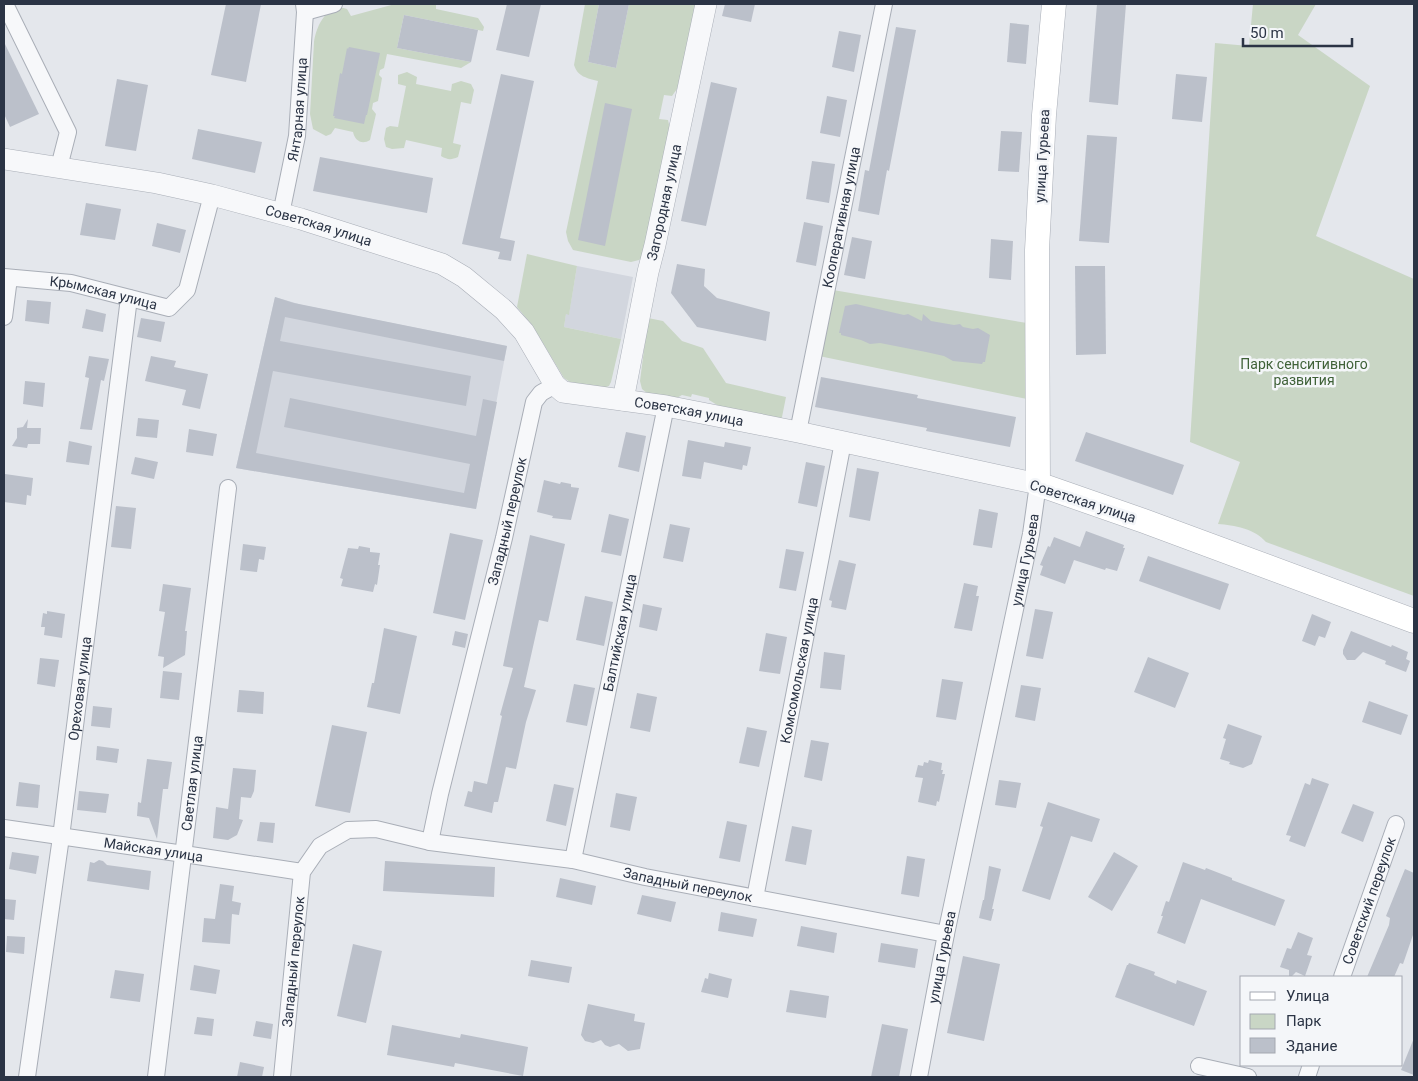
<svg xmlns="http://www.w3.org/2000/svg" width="1418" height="1081" font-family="Roboto,sans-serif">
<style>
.built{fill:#d2d6de}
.green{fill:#c9d6c5}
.building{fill:#bbc0ca}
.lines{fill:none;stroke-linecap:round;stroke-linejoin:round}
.minor-casing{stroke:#a9aeb7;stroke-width:18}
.tertiary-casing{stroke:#a9aeb7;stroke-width:22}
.secondary-casing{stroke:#a9aeb7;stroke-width:25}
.minor{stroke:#f7f8fa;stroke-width:16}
.tertiary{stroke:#f7f8fa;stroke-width:21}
.secondary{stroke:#fff;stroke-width:24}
.labels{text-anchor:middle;stroke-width:5;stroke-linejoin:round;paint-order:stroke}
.street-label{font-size:14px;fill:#2b3445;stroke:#f4f6f9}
.park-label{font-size:14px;fill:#3f6138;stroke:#f4f6f9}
</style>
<rect width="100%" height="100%" fill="#e4e7ec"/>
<g class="built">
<path d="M577,266L633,277L621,339L564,327L566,313L569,314Z"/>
<path d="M275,297L302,305L507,346L476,509L236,468Z"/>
</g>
<g class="green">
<path d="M395,4H436V9L478,18L484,27L483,31L404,15L397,48L471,62L461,68L387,54L384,68L380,70L379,75L382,78L378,101L373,103L372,109L376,114L370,140C362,145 355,141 353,132L335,128L331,134L326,136L313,129L310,114L314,42C316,27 327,2 347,9L351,16Z"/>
<path d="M585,4H599L588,62L616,68L629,4H697L679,86L672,96L664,95L659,119L668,120L670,129L644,256L639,260L631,262L573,250L568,241L566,232L598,81C587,78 578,77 574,65Z"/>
<path d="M1253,4H1316L1298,35L1370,86L1316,236L1414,279V596L1266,542C1255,529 1234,525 1218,524L1240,462L1190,442L1215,43L1249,46Z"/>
<path d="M407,72L417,77L416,84L451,91L452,84L461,81L471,84L474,90L471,104L461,102L453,143L461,145L458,157C451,160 448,160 441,156L442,148L406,140L404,148L392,149L386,147L384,139L386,128L390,126L398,127L406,86L398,84V75Z"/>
<path d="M527,254L577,266L569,315L566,314L564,327L621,339L611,382L609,386L603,388L570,382L564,378L532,325L517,307Z"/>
<path d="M833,290L1027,323V399L819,356Z"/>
<path d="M648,318L663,321L682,341L703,348L726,383L786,397L782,417L779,420L722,408L709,400V398L692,394L691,397L682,395L675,399L648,394L642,389L640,381Z"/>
</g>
<g class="building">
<path d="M226,4H261L246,82L211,75Z"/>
<path d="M507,4H541L529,57L496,50Z"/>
<path d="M599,4H629L616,68L588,62Z"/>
<path d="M725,4H755L751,22L722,16Z"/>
<path d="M1097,4H1126L1118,105L1089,102Z"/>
<path d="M404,15L478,30L471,62L397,48Z"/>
<path d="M1010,23L1029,25L1026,64L1007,62Z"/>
<path d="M896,27L916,30L889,171L887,170L879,215L858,211L865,170L869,171Z"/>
<path d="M839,31L861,35L854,72L832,67Z"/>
<path d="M4,42L39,114L10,127L4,114Z"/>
<path d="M349,47L380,53L367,115H366L364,124L334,118L335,116H333L340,73L342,74L347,48L348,49Z"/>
<path d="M501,74L534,81L500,238L515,241L511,261L498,259L500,252L462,244Z"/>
<path d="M1176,74L1207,77L1202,122L1172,119Z"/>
<path d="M117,79L148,85L136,151L105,146Z"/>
<path d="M711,82L737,88L706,226L681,221Z"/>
<path d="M827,96L847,100L840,137L820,133Z"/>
<path d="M605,103L632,109L605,246L578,240Z"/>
<path d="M198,129L262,142L255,173L192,159Z"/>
<path d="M1001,131L1022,132L1019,172L998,171Z"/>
<path d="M1087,135L1117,137L1109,243L1079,241Z"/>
<path d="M320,157L433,178L427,213L313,191Z"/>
<path d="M812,161L835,164L829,203L806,199Z"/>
<path d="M86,203L121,209L115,240L80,235Z"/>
<path d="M804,222L823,226L816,266L796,262Z"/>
<path d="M157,223L186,230L180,253L152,246Z"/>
<path d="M852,237L872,241L865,279L844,275Z"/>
<path d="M991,239L1013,241L1011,280L989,278Z"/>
<path d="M677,264L705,269L704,286L717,298L770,312L766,341L697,327L671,293Z"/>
<path d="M1075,266H1105L1106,354L1076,355Z"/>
<path d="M275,297L294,303L507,346L504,361L285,317L280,341L471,376L466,406L273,371L256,453L464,493L470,464L284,427L290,398L476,436L483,399L497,402L476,509L236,468Z"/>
<path d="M27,300L51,302L49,324L25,321Z"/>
<path d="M856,304L904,315L908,314L922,321L923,314L931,321L954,325L960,324L963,327L973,329L978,328L990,335L985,362H983L982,364L953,361L944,356L926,352L880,343L870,344L861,340L841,335V333H839L845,306Z"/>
<path d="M86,309L106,314L103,332L82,328Z"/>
<path d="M141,318L165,322L161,342L137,337Z"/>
<path d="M89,356L109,359L104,381L101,380L92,430L80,429L89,378L85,377Z"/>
<path d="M151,356L176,361L174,367L208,374L200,409L182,405L186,390L145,381Z"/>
<path d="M821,377L918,395L917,398L1016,417L1010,447L926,431L927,428L815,407Z"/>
<path d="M25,381L45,383L43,407L23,404Z"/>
<path d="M138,418L159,420L157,438L136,436Z"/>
<path d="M28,419L27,428H41L40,444H28L27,448L12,446L17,438V428L23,427Z"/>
<path d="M189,429L217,434L213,456L186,452Z"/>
<path d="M626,432L646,436L639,472L618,467Z"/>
<path d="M1086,432L1184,465L1173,495L1075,461Z"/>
<path d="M688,440L724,447L725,442L751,447L747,466L743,465L742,470L704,462L701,479L682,476Z"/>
<path d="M69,441L92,446L89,465L66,462Z"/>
<path d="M135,457L158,462L154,479L131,474Z"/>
<path d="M806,462L825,466L817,507L798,503Z"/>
<path d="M857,468L879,472L870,521L849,517Z"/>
<path d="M5,474L33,478L31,496L27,495L26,505L4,502Z"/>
<path d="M544,480L560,484L561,482L571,484V487L579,488L571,520L552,518L553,516L537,512Z"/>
<path d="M116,506L136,508L131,549L111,547Z"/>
<path d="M979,509L998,513L992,548L973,545Z"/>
<path d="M609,514L629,519L621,556L601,552Z"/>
<path d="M670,524L690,528L683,562L663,558Z"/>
<path d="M1086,531L1124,545L1123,548H1125L1117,571L1106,568L1105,570L1074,560L1065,584L1040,575L1043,566L1040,565L1048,546L1050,547L1054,537L1080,547Z"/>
<path d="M450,533L483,540L465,620L433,613Z"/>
<path d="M530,535L565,544L548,622L539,620L524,687L536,690L526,722L516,769L506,767L498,802H494L492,813L464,806L468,791L472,792L474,781L487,784L502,716L500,715L513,668L503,666Z"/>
<path d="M243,544L266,547L264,560L259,559L257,572L240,570Z"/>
<path d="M359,546L370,548V552L380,553L378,565H380L377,585L375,584L373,592L341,586L343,579L340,578L348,548L358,549Z"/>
<path d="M786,549L804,552L796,591L779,588Z"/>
<path d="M1148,556L1229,584L1220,610L1139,581Z"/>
<path d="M839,560L856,564L846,610L831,607L832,601L829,600Z"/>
<path d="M964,583L978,586L976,596H979L972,631L954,628Z"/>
<path d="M163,584L191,588L185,631H187L185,655L163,668L164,657L158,656L165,612L159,611Z"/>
<path d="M585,596L613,602L604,646L576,640Z"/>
<path d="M643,604L662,608L657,631L639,627Z"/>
<path d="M1035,609L1053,612L1043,659L1026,656Z"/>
<path d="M47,611L65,614L62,638L44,635L45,627H41L43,613L47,614Z"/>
<path d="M1312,614L1331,622L1325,638L1319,636L1315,646L1302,641Z"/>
<path d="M384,628L417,636L400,714L367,707L372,683H374Z"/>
<path d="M455,631L468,634L465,648L452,645Z"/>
<path d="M1351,631L1391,647L1392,645L1408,652L1406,659L1410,661L1406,672L1385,664L1386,661L1363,652L1355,660H1347L1343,654V650Z"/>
<path d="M766,633L787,637L780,674L759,671Z"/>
<path d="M824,652L845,655L841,690L820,688Z"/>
<path d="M1148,657L1189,673L1175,708L1134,692Z"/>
<path d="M40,658L59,660L55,687L37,684Z"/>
<path d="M163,671L182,673L179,700L160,698Z"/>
<path d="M942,679L963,682L956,720L936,717Z"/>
<path d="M574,684L595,688L587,726L566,722Z"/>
<path d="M1021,685L1041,688L1035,721L1015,717Z"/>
<path d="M239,690L264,692L263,714L237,712Z"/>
<path d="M637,693L657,697L650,732L630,728Z"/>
<path d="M1369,701L1408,715L1401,735L1362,722Z"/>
<path d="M93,706L112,708L110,728L91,726Z"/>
<path d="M1228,724L1262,736L1252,764L1243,768L1229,764L1230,762L1220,759L1226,739L1223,738Z"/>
<path d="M332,725L367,732L350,813L315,806Z"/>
<path d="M747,727L767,731L759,767L739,763Z"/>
<path d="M811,740L829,743L822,781L804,777Z"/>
<path d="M97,746L119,749L117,763L96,760Z"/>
<path d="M147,759L172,762L168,789H163L157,839L149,818L137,816L138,802L141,803Z"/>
<path d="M929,760L942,763L941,770H943L942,774H945L939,802L937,801L936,806L918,802L923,778L915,777L918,765L923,766L924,762L928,763Z"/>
<path d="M233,768L256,770L254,791L251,798L241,797L239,819L243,820L237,835L228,840L213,838L216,807L228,809Z"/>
<path d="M1312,778L1329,784L1305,847L1289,841L1291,836L1286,835L1305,783L1310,785Z"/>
<path d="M999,780L1021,783L1016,808L995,805Z"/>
<path d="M19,782L40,785L38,808L16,806Z"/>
<path d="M554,784L574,788L566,826L546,821Z"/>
<path d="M79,791L109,794L106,813L77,810Z"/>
<path d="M616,793L637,797L630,831L610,827Z"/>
<path d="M1048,802L1100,819L1092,842L1071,836L1050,900L1022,891L1043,827L1040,826Z"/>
<path d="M1353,804L1374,812L1363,842L1341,833Z"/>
<path d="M727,821L747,825L740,862L719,858Z"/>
<path d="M260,822L275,823L273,843L257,841Z"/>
<path d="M792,826L812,830L806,865L785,861Z"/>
<path d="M12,852L39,856L36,874L9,869Z"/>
<path d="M1114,852L1138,866L1112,911L1088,897Z"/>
<path d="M907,856L925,859L919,897L901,894Z"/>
<path d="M99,860L103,861L107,865L151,871L149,890L87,881L90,862L94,863Z"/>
<path d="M385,861L495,867L494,897L383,891Z"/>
<path d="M1183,862L1205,870L1206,868L1232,878V880L1285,900L1275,926L1201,899L1185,944L1157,933L1163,916H1161L1166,901L1169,902Z"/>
<path d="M989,866L1001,869L992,909H994L991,921L979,918L983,900H984Z"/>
<path d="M1405,869L1414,873V932L1403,964L1400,963L1394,977H1367L1389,925L1390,918L1386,916Z"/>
<path d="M560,878L596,886L592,905L556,897Z"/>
<path d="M220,884L234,886L232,901L241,903L239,915L232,914L230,944L202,942L204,918L215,919Z"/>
<path d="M642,895L676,902L671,922L637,914Z"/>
<path d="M4,899L16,900L14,920L4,919Z"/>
<path d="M721,912L757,919L753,937L718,931Z"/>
<path d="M801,926L837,933L834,953L797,946Z"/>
<path d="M1298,932L1313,938L1307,955L1312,956L1305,976L1296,972L1291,977H1289V970L1280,967L1287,948L1291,949Z"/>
<path d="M7,936L25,937L24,954L6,952Z"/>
<path d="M881,943L918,949L915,968L878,962Z"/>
<path d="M353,944L382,951L366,1023L337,1016Z"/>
<path d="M963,956L1000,964L984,1041L947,1033Z"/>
<path d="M531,960L572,967L569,983L528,976Z"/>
<path d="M1129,963L1155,972L1154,975L1176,984L1177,980L1207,991L1194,1026L1115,997L1127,965H1128Z"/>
<path d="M194,965L220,970L216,994L190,990Z"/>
<path d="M115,970L144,974L140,1002L110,998Z"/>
<path d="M709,973L732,979L728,998L701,992L705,978L708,979Z"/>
<path d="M790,990L829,996L826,1018L786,1012Z"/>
<path d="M588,1004L635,1014L634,1021L645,1023L640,1049L628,1051L619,1044L610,1047L605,1045L601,1040L593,1043L585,1041L581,1035Z"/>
<path d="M197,1017L214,1019L212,1036L194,1034Z"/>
<path d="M256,1021L273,1024L271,1039L253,1036Z"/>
<path d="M882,1024L908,1029L899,1077H871Z"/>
<path d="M392,1025L460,1038L461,1034L528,1047L523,1076L455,1063L454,1067L387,1055Z"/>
<path d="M1414,1038V1075L1401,1070Z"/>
<path d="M240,1062L264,1067L262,1077H237Z"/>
</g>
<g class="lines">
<g class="minor-casing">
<g id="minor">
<path d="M5,4L68,132L59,167"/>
<path d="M305,12L334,4"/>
<path id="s1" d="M281,214L297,136L305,12L304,4"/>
<path id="s2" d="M4,277L71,283L169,308L187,290L212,195"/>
<path d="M4,317L9,278"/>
<path id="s3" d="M798,432L884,4"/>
<path id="s4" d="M4,828L184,854L302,872"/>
<path id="s5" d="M430,842L440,794L504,538L534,402L541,393L555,385"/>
<path id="s6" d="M573,860L666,406"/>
<path id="s7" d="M755,898L843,442"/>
<path id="s8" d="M1342,977L1396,824"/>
<path d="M1199,1066L1248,1077"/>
<path id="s9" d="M27,1077L61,837L129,298"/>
<path id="s10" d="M156,1077L228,488"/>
<path id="s11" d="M282,1077L302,872L320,846L348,830L376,829L430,842L573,860L645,877L946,934"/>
<path id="s12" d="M919,1077L946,934L1031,534L1038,484"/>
<path d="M1307,1077L1311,1065"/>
</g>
</g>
<g class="tertiary-casing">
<g id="tertiary">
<path id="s13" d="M4,159L157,183L212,195L301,219L442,264L464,277L504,310L524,332L555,385L563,392L666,406L798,432L1038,484"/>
<path id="s14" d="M623,400L648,272L655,245L706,4"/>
</g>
</g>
<g class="secondary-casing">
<path id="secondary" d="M1054,4L1044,115L1037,250L1038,484L1144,521L1414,621"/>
</g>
<use href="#minor" class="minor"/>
<use href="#tertiary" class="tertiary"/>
<use href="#secondary" class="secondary"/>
</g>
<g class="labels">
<g class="street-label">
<text dy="5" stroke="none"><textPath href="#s1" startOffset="106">Янтарная улица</textPath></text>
<text transform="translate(1042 156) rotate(-87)" y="5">улица Гурьева</text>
<text dy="5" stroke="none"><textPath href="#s14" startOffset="202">Загородная улица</textPath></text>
<text dy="5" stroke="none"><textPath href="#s3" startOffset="219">Кооперативная улица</textPath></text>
<text dy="5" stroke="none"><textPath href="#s13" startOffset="322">Советская улица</textPath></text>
<text dy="5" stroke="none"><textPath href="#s2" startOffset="101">Крымская улица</textPath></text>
<text dy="5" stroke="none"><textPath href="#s13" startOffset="758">Советская улица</textPath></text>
<text transform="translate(1083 501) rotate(18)" y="5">Советская улица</text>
<text dy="5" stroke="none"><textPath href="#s5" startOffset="330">Западный переулок</textPath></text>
<text dy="5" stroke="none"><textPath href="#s12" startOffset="528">улица Гурьева</textPath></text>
<text dy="5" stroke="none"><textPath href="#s6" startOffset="232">Балтийская улица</textPath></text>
<text dy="5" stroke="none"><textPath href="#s7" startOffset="232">Комсомольская улица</textPath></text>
<text dy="5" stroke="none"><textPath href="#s9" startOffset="392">Ореховая улица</textPath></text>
<text dy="5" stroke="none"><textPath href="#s10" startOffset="296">Светлая улица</textPath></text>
<text dy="5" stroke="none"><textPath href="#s4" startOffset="151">Майская улица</textPath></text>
<text dy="5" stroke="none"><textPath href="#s11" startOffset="615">Западный переулок</textPath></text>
<text dy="5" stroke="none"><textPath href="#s8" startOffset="81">Советский переулок</textPath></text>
<text dy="5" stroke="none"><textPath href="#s12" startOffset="122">улица Гурьева</textPath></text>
<text dy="5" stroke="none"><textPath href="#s11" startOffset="116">Западный переулок</textPath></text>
</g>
<g class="park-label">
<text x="1304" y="369">Парк сенситивного<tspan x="1304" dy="16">развития</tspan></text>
</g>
</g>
<rect width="1418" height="1081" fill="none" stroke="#2b3445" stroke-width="10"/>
<rect x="1240" y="976" width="162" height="90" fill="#f4f6f9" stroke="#a4a8b1"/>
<rect x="1250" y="992" width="25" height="8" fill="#ffffff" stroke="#a4a8b1"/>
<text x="1286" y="1001" font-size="15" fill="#2b3445">Улица</text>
<rect x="1250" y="1014" width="25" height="15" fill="#c9d6c5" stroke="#a4a8b1"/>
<text x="1286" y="1026" font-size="15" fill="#2b3445">Парк</text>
<rect x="1250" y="1038" width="25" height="15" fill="#bbc0ca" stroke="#a4a8b1"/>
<text x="1286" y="1051" font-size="15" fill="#2b3445">Здание</text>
<path d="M1243 38v8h109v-8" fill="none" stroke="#2b3445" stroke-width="2.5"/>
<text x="1250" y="38" font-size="15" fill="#2b3445" stroke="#f4f6f9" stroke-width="4" paint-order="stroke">50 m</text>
</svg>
